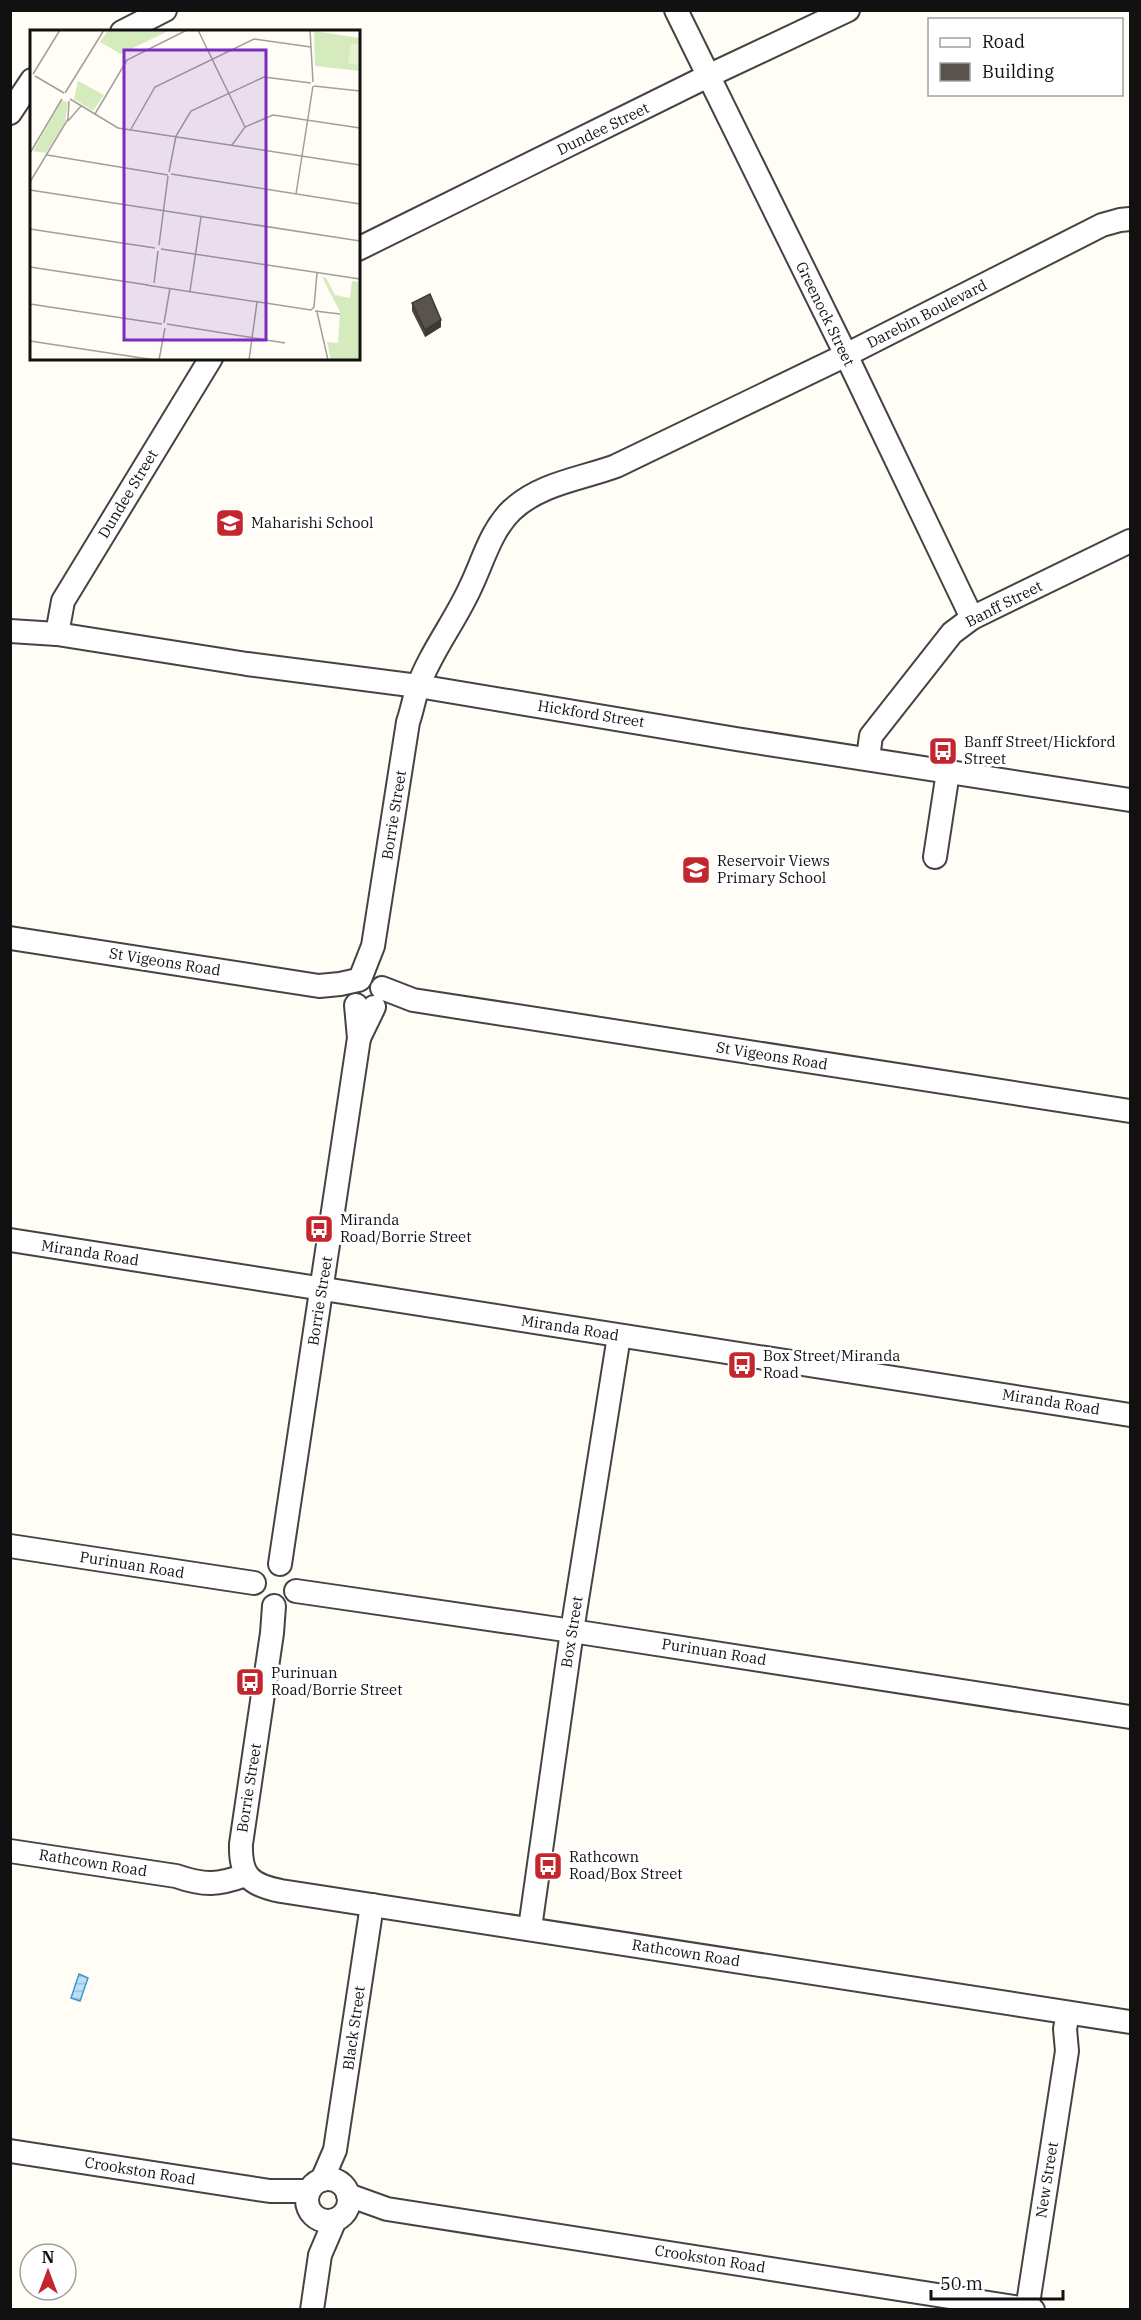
<svg xmlns="http://www.w3.org/2000/svg" width="1141" height="2320" font-family="'IBM Plex Serif',serif">
<style>
.water{fill:url(#water-rules);stroke:#3f96cf;stroke-width:1.5}
.lines{fill:none;stroke-linecap:round;stroke-linejoin:round}
.minor-casing{stroke:#444;stroke-width:26}
.minor{stroke:#fff;stroke-width:22}
.wall{fill:#4d4742}
.shaded-wall{fill:#3f3936}
.building{fill:#5a524d;stroke:#3f3936;stroke-width:1.5}
.labels{text-anchor:middle;stroke-width:6;stroke-linejoin:round;paint-order:stroke}
.street-label{font-size:15px;fill:#111;stroke:#fff}
.poi-label{font-size:15px;fill:#111;stroke:#fff;text-anchor:start}
.inset-road{fill:none;stroke:#a09f9a;stroke-width:1.5}
.view{fill:#7b2cbf;fill-opacity:0.15;stroke:#7b2cbf;stroke-width:3}
.inset-edge{fill:none;stroke:#111;stroke-width:3}
</style>
<defs>
<pattern id="water-rules" width="6" height="5" patternUnits="userSpaceOnUse" patternTransform="scale(1.5)"><rect width="6" height="5" fill="#b9e0f7"/><path d="M0 2.5h6" fill="none" stroke="#9ebfd3"/></pattern>
</defs>
<rect width="100%" height="100%" fill="#fffdf5"/>
<path class="water" d="M79,1974L88,1978L80,2001L71,1998Z"/>
<g class="lines">
<g class="minor-casing">
<g id="minor">
<path d="M676,10L846,355L972,618"/>
<path d="M122,32L165,10"/>
<path d="M10,113L32,80"/>
<path d="M358,249L708,76L848,10"/>
<path d="M10,631L57,634L247,664L418,686L736,739L1130,800"/>
<path d="M57,634L63,601L211,358"/>
<path d="M868,758L871,736L952,633L972,618L1130,541"/>
<path d="M935,857L948,772"/>
<path d="M10,938L319,986L340,984L358,980"/>
<path d="M360,979L373,946L408,722C412,711 414,698 418,687C430,653 456,620 471,586C483,561 491,530 512,510C541,483 581,479 616,466L846,355L1102,225L1120,220L1130,219"/>
<path d="M382,988L413,1000L1130,1111"/>
<path d="M359,1038L374,1007"/>
<path d="M10,1240L1130,1415"/>
<path d="M10,1546L254,1583"/>
<path d="M280,1564L359,1038L356,1005"/>
<path d="M296,1591L572,1631L1130,1717"/>
<path d="M274,1606L272,1633L241,1844C240,1876 250,1885 281,1891L1130,2022"/>
<path d="M10,1851L176,1876C205,1886 218,1885 246,1875"/>
<path d="M530,1928L572,1631L619,1336"/>
<path d="M10,2151L270,2191H309"/>
<circle cx="328" cy="2200" r="21"/>
<path d="M322,2180L335,2150L372,1905"/>
<path d="M348,2195L387,2209L1033,2310"/>
<path d="M312,2310L320,2255L335,2220"/>
<path d="M1027,2310L1067,2051L1065,2029L1068,2013"/>
</g>
</g>
<use href="#minor" class="minor"/>
</g>
<path class="wall" d="M412,303L441,327L425,337L412,311Z"/>
<path class="shaded-wall" d="M441,320V327L425,337V330Z"/>
<path class="building" d="M430,294L441,320L425,330L412,303Z"/>
<defs>
<g id="school-square" transform="scale(1.5)"><rect x="-9" y="-9" width="18" height="18" rx="4" fill="#c4262e" stroke="#fff"/><path d="M0-5L7-2L0 1L-7-2ZM-4 1L0 2.5L4 1V4Q0 6-4 4Z" fill="#fff"/></g>
<g id="bus-square" transform="scale(1.5)"><rect x="-9" y="-9" width="18" height="18" rx="4" fill="#c4262e" stroke="#fff"/><path d="M-5-6H5V4H4V6H2V4H-2V6H-4V4H-5ZM-3.5-4V0h7V-4ZM-3.5 1.2v1.5H-2V1.2ZM2 1.2v1.5H3.5V1.2Z" fill="#fff"/></g>
</defs>
<g fill-rule="evenodd">
<use href="#school-square" x="230" y="523"/>
<use href="#bus-square" x="943" y="751"/>
<use href="#school-square" x="696" y="870"/>
<use href="#bus-square" x="319" y="1229"/>
<use href="#bus-square" x="742" y="1365"/>
<use href="#bus-square" x="250" y="1682"/>
<use href="#bus-square" x="548" y="1866"/>
</g>
<g class="labels">
<g class="street-label">
<text transform="translate(603 129) rotate(-26)" y="5">Dundee Street</text>
<text transform="translate(825 314) rotate(64)" y="5">Greenock Street</text>
<text transform="translate(927 314) rotate(-27)" y="5">Darebin Boulevard</text>
<text transform="translate(128 494) rotate(-59)" y="5">Dundee Street</text>
<text transform="translate(1004 604) rotate(-27)" y="5">Banff Street</text>
<text transform="translate(591 714) rotate(9)" y="5">Hickford Street</text>
<text transform="translate(394 815) rotate(-81)" y="5">Borrie Street</text>
<text transform="translate(165 962) rotate(9)" y="5">St Vigeons Road</text>
<text transform="translate(772 1056) rotate(9)" y="5">St Vigeons Road</text>
<text transform="translate(90 1253) rotate(9)" y="5">Miranda Road</text>
<text transform="translate(320 1301) rotate(-81)" y="5">Borrie Street</text>
<text transform="translate(570 1328) rotate(9)" y="5">Miranda Road</text>
<text transform="translate(1051 1402) rotate(9)" y="5">Miranda Road</text>
<text transform="translate(132 1565) rotate(9)" y="5">Purinuan Road</text>
<text transform="translate(572 1632) rotate(-81)" y="5">Box Street</text>
<text transform="translate(714 1652) rotate(9)" y="5">Purinuan Road</text>
<text transform="translate(249 1788) rotate(-81)" y="5">Borrie Street</text>
<text transform="translate(93 1863) rotate(9)" y="5">Rathcown Road</text>
<text transform="translate(686 1953) rotate(9)" y="5">Rathcown Road</text>
<text transform="translate(354 2028) rotate(-82)" y="5">Black Street</text>
<text transform="translate(140 2171) rotate(9)" y="5">Crookston Road</text>
<text transform="translate(1047 2180) rotate(-81)" y="5">New Street</text>
<text transform="translate(710 2259) rotate(9)" y="5">Crookston Road</text>
</g>
<g class="poi-label">
<text x="251" y="528">Maharishi School</text>
<text x="964" y="747">Banff Street/Hickford<tspan x="964" dy="17">Street</tspan></text>
<text x="717" y="866">Reservoir Views<tspan x="717" dy="17">Primary School</tspan></text>
<text x="340" y="1225">Miranda<tspan x="340" dy="17">Road/Borrie Street</tspan></text>
<text x="763" y="1361">Box Street/Miranda<tspan x="763" dy="17">Road</tspan></text>
<text x="271" y="1678">Purinuan<tspan x="271" dy="17">Road/Borrie Street</tspan></text>
<text x="569" y="1862">Rathcown<tspan x="569" dy="17">Road/Box Street</tspan></text>
</g>
</g>
<g transform="translate(30 30)">
<rect width="330" height="330" fill="#fffdf5"/>
<path d="M78,0H140L91,24L70,12ZM284,1L330,8V41L285,36ZM48,51L74,65L63,81L44,69ZM32,71L38,72L35,92L16,123L3,121ZM292,247L296,248L305,265L320,268L322,251L329,252L330,330H301L297,312L308,313L310,282Z" fill="#d5ebbd"/>
<path d="M321,13L330,14V35L318,33Z" fill="#e6f2cf"/>
<path class="inset-road" d="M168,0L215,97M280,0L283,52M3,44L30,0M5,46L34,63M284,56L330,61M35,63L74,0M40,69L88,98L330,135M65,84L97,30L157,0M38,91L51,76M101,99L125,57L224,9L281,17M202,115L215,97L243,85L330,98M0,123L32,69M17,125L138,145M139,142L146,106L161,81L234,47L281,53M141,144L330,174M0,152L38,89L39,71M0,160L330,211M266,164L283,56M0,199L125,218M129,215L138,146M131,219L330,249M0,237L118,255M124,253L128,221M116,255L281,280L284,277L287,243M160,261L171,187M0,274L132,294M285,281L310,284M287,282L298,330M134,293L140,258M137,294L255,313M0,311L125,330M129,330L135,298M219,330L227,272"/>
<path class="view" d="M94,20H236V310H94Z"/>
<rect width="330" height="330" class="inset-edge"/>
</g>
<rect width="1141" height="2320" fill="none" stroke="#111111" stroke-width="24"/>
<rect x="928" y="18" width="195" height="78" fill="#ffffff" stroke="#a0a0a0" stroke-width="1.5"/>
<rect x="940" y="38" width="30" height="9" fill="#ffffff" stroke="#a0a0a0" stroke-width="1.5"/>
<text x="982" y="48" font-size="18" fill="#111111">Road</text>
<rect x="940" y="63" width="30" height="18" fill="#5a524d" stroke="#a0a0a0" stroke-width="1.5"/>
<text x="982" y="78" font-size="18" fill="#111111">Building</text>
<g transform="translate(48 2272)"><circle r="28" fill="#ffffff" stroke="#a0a0a0" stroke-width="1.5"/>
<path d="M0-4.5L10 22L0 15L-10 22Z" fill="#c4262e"/>
<text y="-9" font-size="16" font-weight="bold" text-anchor="middle" fill="#111111">N</text>
</g>
<path d="M931 2290v9h132v-9" fill="none" stroke="#111111" stroke-width="3"/>
<text x="940" y="2290" font-size="18" fill="#111111" stroke="#ffffff" stroke-width="4.5" paint-order="stroke">50 m</text>
</svg>
